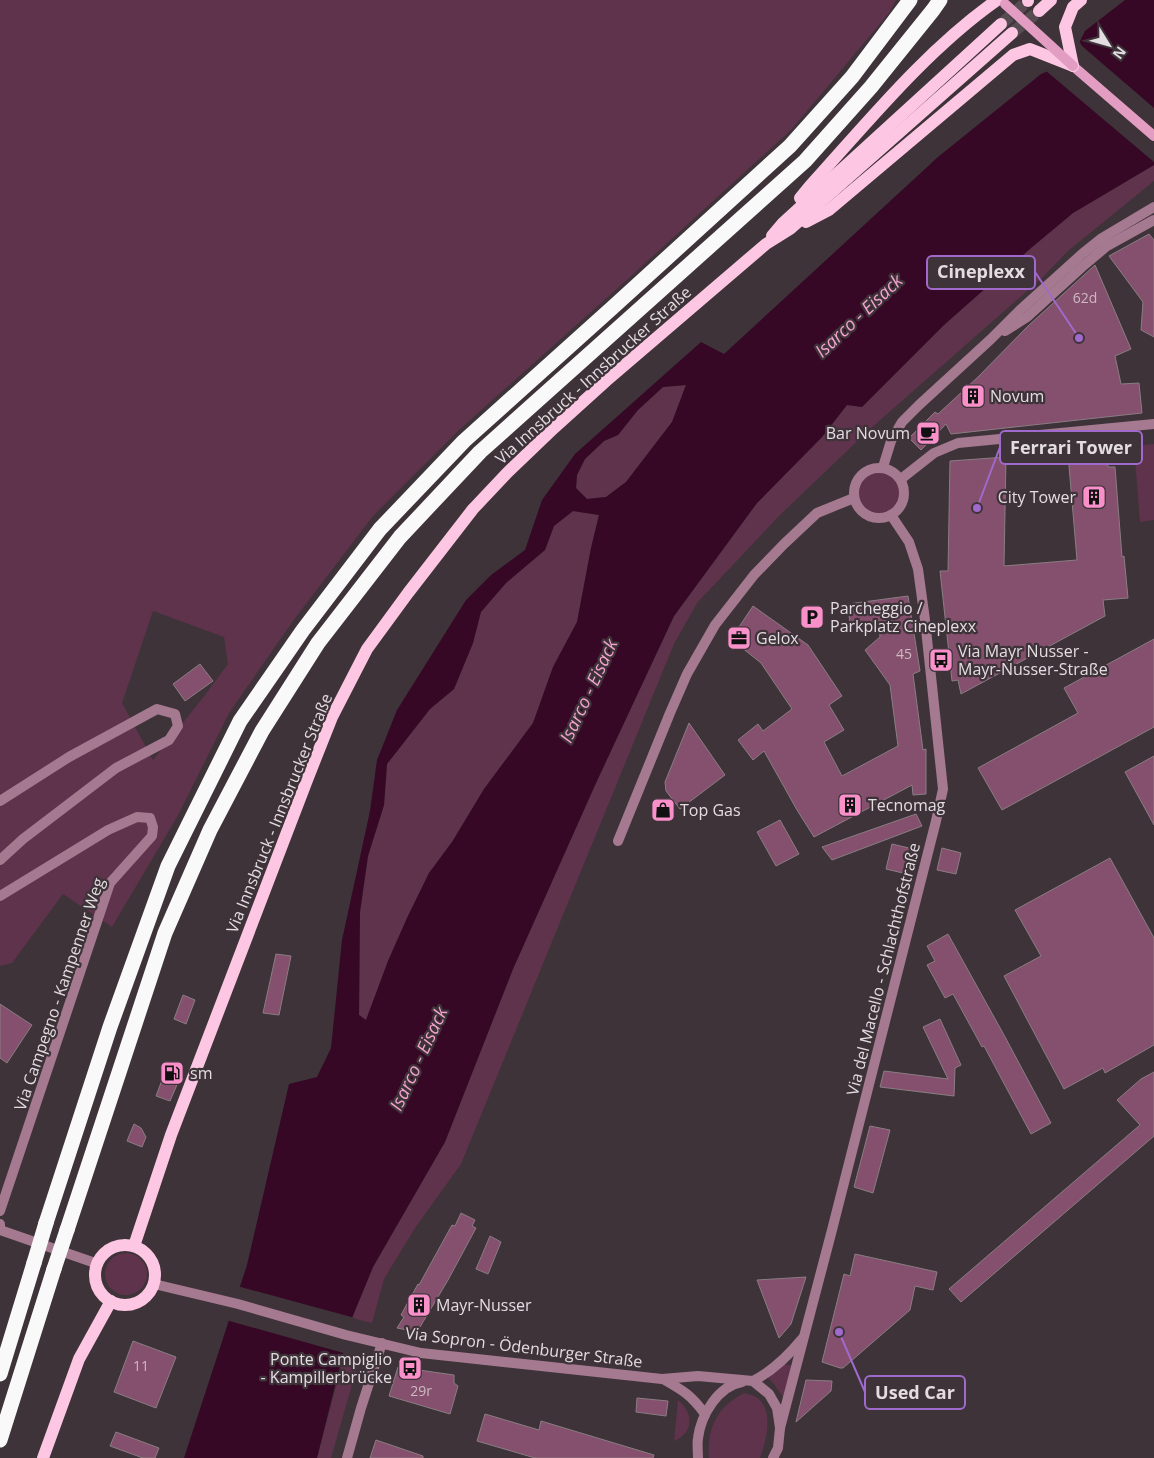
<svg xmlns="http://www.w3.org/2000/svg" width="1154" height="1458" font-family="'Open Sans',sans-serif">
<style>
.green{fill:#5e334b;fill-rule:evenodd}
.water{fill:#360825;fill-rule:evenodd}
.pier{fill:#3e3339}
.building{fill:#85506d;stroke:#8a7d83}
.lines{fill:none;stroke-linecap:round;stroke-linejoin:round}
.primary-tunnel{stroke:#574c52;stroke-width:12;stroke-dasharray:12 6;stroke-linecap:butt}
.minor{stroke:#a57990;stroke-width:10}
.tertiary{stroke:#a57990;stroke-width:10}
.secondary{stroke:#e39dc3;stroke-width:10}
.primary{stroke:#fdc7e3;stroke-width:12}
.motorway{stroke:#f9f9f9;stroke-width:15}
.secondary-bridge{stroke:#e39dc3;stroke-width:10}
.motorway-bridge{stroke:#f9f9f9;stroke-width:15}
.labels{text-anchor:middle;stroke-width:4.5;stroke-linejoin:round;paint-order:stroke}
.number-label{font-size:14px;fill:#ccb9c3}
.street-label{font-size:16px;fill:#e3dce0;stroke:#3e3339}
.poi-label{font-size:16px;fill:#e3dce0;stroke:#3e3339;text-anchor:start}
.water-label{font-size:18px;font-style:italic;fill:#f4a2cf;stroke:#3e3339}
.leader{fill:none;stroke:#9f6acb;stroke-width:2}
.callout-dot{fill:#9f6acb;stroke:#3e3339;stroke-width:2}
.callout{fill:#3e3339;stroke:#9f6acb;stroke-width:2}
.callout-label{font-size:18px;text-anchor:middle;font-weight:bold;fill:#e3dce0}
</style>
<rect width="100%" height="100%" fill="#3e3339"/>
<g class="green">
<path d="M0,0H896L889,13L792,129L630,277L459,430L373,516L293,621L229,713L177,817L112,927L63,894L12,963L0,966ZM153,611L224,637L228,664L202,699L153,760L122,703Z"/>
<path d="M1154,165V181L1068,251L1043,277L870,429L780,515L697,603L674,644L461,1164L415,1228L384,1279L372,1323L352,1318L373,1267L445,1142L513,969L596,783L674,616L757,503L822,437L847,405L862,407L944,325L1031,248L1073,213Z"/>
<path d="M686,385L672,422L626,482L606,497L587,499L576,488L577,475L585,459L604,441L618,435L638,410L663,387Z"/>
<path d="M1154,444V520L1140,522L1134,446Z"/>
<circle cx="879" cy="493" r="21"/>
<path d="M573,511L599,515L591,548L577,622L553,667L533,723L484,789L452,842L429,873L407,918L388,961L366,1021L359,1015L360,912L368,856L384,805L387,764L430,709L454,689L473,643L480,612L506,583L545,550L554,526Z"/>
<circle cx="126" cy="1274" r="21"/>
<path d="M345,1353L360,1357L331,1458H317Z"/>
<path d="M784,1364L793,1366L785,1400L774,1384L767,1377Z"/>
<path d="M745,1393C749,1395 753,1395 756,1397C775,1409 766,1442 760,1458H709C707,1428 717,1406 745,1393Z"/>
<path d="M678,1400C694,1413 694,1433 674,1441Z"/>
</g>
<path class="water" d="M1125,0H1154V165L1073,213L1031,248L944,325L862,407L847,405L822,437L757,503L674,616L596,783L513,969L445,1142L373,1267L352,1318L317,1458H184L247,1265L289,1084L317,1077L331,1048L342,940L370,811L377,760L397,710L466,600L491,575L525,550L542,500L575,454L701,342L724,354L938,157L1041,74L1058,67L1077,47L1085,31ZM686,385L672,422L626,482L606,497L587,499L576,488L577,475L585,459L604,441L618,435L638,410L663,387ZM573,511L599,515L591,548L577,622L553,667L533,723L484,789L452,842L429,873L407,918L388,961L366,1020L359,1015L360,912L368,856L384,805L387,764L430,709L454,689L473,643L481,612L506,583L545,550L554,526Z"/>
<g class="pier">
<path d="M1078,39L1082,46L1154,108V162L1045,70L1057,65L1075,45Z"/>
<path d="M237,1286L355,1318L347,1354L226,1320Z"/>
</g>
<g class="building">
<path d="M1149,234L1154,240V337L1141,330L1143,302L1109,256Z"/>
<path d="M1095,265L1131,349L1115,356L1121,384L1139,383L1142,413L951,434L946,424L921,450L909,438L935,412L938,414L978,377L1028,326Z"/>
<path d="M1107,450L1108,467H1115L1122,557L1124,556L1128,598L1103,600L1105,616L961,694L958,680L952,681L940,571H948L950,461L1006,457L1004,566L1077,560L1068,454Z"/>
<path d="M908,596L920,671L913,674L923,750L926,749V794L913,795L912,785L814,837L797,810L764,751L753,760L738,740L758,724L763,731L792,709L761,663L731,639L753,606L808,645L842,696L829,705L844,730L824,742L842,776L898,746L890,685L865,650L880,637L879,621L850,625L848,604Z"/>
<path d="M1154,639V727L1002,810L978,768L1078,713L1064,688Z"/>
<path d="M200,664L213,681L185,701L173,684Z"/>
<path d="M689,723L725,775L680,809L666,791L665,782Z"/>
<path d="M1154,756V825L1125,772Z"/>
<path d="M916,814L922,826L832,860L822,847Z"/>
<path d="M780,820L799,854L776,866L757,832Z"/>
<path d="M892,844L913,849L907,874L886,869Z"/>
<path d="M942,848L961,853L956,874L937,870Z"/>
<path d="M1110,858L1154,938V1045L1105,1073L1103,1068L1064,1089L1004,976L1041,956L1015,910Z"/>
<path d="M948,934L1004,1035L1051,1123L1031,1134L984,1046L982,1047L953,994L945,998L927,965L935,961L927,946Z"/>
<path d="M276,954L291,956L279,1015L263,1013Z"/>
<path d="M183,995L195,1000L186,1024L174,1019Z"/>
<path d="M0,1004L32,1025L7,1063L0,1058Z"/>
<path d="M940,1019L961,1065L955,1068L954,1096L880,1087L884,1071L948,1079L923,1027Z"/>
<path d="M167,1067L182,1073L170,1101L156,1096Z"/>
<path d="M1154,1072V1136L961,1302L949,1289L1140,1125L1117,1100L1141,1079Z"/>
<path d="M134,1124L141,1128L146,1137L142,1147L127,1141Z"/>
<path d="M870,1126L890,1130L873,1193L854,1187Z"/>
<path d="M461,1213L475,1220L472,1226L476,1228L448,1280L417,1332L397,1328L404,1317L401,1315L418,1284L419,1285L452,1225L455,1226Z"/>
<path d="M490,1236L501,1242L488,1274L476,1269Z"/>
<path d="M855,1254L937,1272L933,1290L915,1286L910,1310L843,1368H840L822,1362L844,1274L850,1276Z"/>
<path d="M806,1277L791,1324L779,1338L757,1280Z"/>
<path d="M133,1341L176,1357L156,1408L114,1392Z"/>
<path d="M398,1367L454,1375V1383L458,1386L450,1414L389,1396Z"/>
<path d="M806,1380L832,1381L831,1391L796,1422Z"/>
<path d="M637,1398L668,1401L666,1416L636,1412Z"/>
<path d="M485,1414L539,1430L541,1421L654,1455L653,1458H535L477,1441Z"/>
<path d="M116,1432L159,1448L155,1458H143L110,1446Z"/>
<path d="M376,1440L423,1456V1458H370Z"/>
</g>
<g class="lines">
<g class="primary-tunnel">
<path d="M1001,24L1028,1"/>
<path d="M1012,33L1039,11"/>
</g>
<g class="minor">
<path d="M1005,331L1027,317L1082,267L1107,246L1154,220"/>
<path d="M883,467L891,441L902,422L919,405L991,339L1020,310L1082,254L1102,238L1154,207"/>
<circle cx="879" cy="493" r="25"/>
<path d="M901,479L934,453L958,443L1154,424"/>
<path d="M618,841L670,713L687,674L715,625L754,575L784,544L817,513L854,498"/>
<path d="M753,1381C773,1371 788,1356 802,1339"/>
<path d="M780,1428L832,1230L936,821L943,789L925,620L918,569L909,542L891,515"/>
<path d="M347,1458L361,1408L382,1343"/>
</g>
<g class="tertiary">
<path d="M0,801L69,757L157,709L175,714L178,726L169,740L116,768L23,839L0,860"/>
<path d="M0,896L108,830L137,817L150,818L153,827L152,836L110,883L0,1211"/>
<path d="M0,1224V1230L98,1264"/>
<path d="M154,1284L238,1304L346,1335L421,1353L662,1379L698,1376L753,1381L769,1394L777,1408L780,1428L778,1448L773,1458"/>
<path d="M663,1379C684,1391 691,1395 705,1414"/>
<path d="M698,1458C698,1452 697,1444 698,1438C701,1415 718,1386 742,1382"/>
</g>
<path class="secondary" d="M1073,66L1154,136"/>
<g class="primary">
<path d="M1028,1V0"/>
<path d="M1039,11L1051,0"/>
<path d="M1073,66L1065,27L1073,7L1081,0"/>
<path d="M800,198L809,187C867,123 926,50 997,0"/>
<path d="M806,222L829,210L1013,55L1030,49L1073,66"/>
<path d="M772,236L783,223L1001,24"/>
<circle cx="125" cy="1275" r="30"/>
<path d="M134,1246L171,1135L307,780L332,717L367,649L408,593L473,509L507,473L554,428L606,381L766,244L790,229L1012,33"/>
<path d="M43,1458L79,1359L111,1301"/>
</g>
<g class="motorway">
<path d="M46,1223L110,1027L168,866L240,721L303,630L380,529L464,441L612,308L790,146L852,77L910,0"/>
<path d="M67,1230L165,933L210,830L262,731L318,643L400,537L480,452L805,161L871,87L933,10L940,0"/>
<path d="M0,1374L34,1263"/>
<path d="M0,1440L54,1269"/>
</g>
<path class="secondary-bridge" d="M1005,4L1073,66"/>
<g class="motorway-bridge">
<path d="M34,1263L46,1223"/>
<path d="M54,1269L67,1230"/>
</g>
</g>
<defs>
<g id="building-square" transform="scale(1.25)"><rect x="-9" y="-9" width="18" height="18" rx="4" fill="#f990ca" stroke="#3e3339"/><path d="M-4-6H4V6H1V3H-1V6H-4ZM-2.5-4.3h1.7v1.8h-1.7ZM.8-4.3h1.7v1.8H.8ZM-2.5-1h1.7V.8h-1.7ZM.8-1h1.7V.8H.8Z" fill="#111"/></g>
<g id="cafe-square" transform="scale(1.25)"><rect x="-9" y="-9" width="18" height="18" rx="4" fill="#f990ca" stroke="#3e3339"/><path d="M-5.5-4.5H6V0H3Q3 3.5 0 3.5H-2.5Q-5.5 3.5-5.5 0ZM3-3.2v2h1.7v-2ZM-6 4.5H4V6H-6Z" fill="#111"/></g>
<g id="parking-square" transform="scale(1.25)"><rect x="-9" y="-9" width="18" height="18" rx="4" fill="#f990ca" stroke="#3e3339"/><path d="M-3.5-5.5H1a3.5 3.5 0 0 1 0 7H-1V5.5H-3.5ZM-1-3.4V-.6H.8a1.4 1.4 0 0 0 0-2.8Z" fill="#111"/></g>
<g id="office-square" transform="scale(1.25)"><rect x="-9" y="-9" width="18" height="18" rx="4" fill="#f990ca" stroke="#3e3339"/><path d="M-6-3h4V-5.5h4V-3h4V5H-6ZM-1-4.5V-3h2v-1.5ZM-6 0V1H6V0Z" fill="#111"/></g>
<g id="bus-square" transform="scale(1.25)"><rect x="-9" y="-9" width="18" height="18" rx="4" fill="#f990ca" stroke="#3e3339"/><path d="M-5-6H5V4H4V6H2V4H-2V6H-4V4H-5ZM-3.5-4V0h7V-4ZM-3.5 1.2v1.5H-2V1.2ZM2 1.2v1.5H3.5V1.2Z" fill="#111"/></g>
<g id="shop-square" transform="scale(1.25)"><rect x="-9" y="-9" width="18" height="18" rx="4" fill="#f990ca" stroke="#3e3339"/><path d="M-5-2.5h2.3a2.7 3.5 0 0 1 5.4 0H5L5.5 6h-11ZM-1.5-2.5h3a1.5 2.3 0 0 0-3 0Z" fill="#111"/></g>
<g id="fuel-square" transform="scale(1.25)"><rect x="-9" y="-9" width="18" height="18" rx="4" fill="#f990ca" stroke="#3e3339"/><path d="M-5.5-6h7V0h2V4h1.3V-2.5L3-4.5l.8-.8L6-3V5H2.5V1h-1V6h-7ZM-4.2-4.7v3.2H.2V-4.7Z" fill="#111"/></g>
</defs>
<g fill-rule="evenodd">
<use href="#building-square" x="973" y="396"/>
<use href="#cafe-square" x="928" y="433"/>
<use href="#building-square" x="1094" y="497"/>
<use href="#parking-square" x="812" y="617"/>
<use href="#office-square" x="739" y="638"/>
<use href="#bus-square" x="941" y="660"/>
<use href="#building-square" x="850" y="805"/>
<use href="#shop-square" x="663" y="810"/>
<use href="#fuel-square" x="172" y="1073"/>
<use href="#building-square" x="419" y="1305"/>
<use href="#bus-square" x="410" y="1368"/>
</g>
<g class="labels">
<g class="number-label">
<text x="1085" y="303">62d</text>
<text x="904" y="659">45</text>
<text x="141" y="1371">11</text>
<text x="421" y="1396">29r</text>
</g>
<g class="street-label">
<text transform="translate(593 375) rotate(-42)" y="6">Via Innsbruck - Innsbrucker Straße</text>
<text transform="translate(279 813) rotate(-68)" y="6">Via Innsbruck - Innsbrucker Straße</text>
<text transform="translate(883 969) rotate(-76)" y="6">Via del Macello - Schlachthofstraße</text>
<text transform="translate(59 994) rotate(-71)" y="6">Via Campegno - Kampenner Weg</text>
<text transform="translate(524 1347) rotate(7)" y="6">Via Sopron - Ödenburger Straße</text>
</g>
<g class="poi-label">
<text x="990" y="402">Novum</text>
<text x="910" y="439" text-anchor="end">Bar Novum</text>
<text x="1076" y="503" text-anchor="end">City Tower</text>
<text x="830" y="614">Parcheggio /<tspan x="830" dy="18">Parkplatz Cineplexx</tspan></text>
<text x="756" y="644">Gelox</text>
<text x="958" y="657">Via Mayr Nusser -<tspan x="958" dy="18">Mayr-Nusser-Straße</tspan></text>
<text x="868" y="811">Tecnomag</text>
<text x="680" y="816">Top Gas</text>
<text x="190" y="1079">sm</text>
<text x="436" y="1311">Mayr-Nusser</text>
<text x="392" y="1365" text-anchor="end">Ponte Campiglio<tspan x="392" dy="18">- Kampillerbrücke</tspan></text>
</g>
<g class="water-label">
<text transform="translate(859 316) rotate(-43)" y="6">Isarco - Eisack</text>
<text transform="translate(589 691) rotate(-65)" y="6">Isarco - Eisack</text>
<text transform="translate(419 1059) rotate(-65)" y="6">Isarco - Eisack</text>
</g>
</g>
<path class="leader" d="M1079 338L1035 272M977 508L1000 447M839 1332L865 1392"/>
<g class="callout-dot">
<circle cx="1079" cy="338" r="5"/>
<circle cx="977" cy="508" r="5"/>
<circle cx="839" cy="1332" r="5"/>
</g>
<g class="callout">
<rect x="927" y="256" width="108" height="33" rx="5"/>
<rect x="1000" y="431" width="142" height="33" rx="5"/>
<rect x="865" y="1376" width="100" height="33" rx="5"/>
</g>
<g class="callout-label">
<text x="981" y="278">Cineplexx</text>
<text x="1071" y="454">Ferrari Tower</text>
<text x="915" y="1399">Used Car</text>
</g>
<g transform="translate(1109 45) rotate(127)" stroke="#3e3339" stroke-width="4" paint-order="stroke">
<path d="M0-4L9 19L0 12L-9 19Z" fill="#e3dce0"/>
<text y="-8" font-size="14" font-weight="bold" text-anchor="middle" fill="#e3dce0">N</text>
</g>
</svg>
